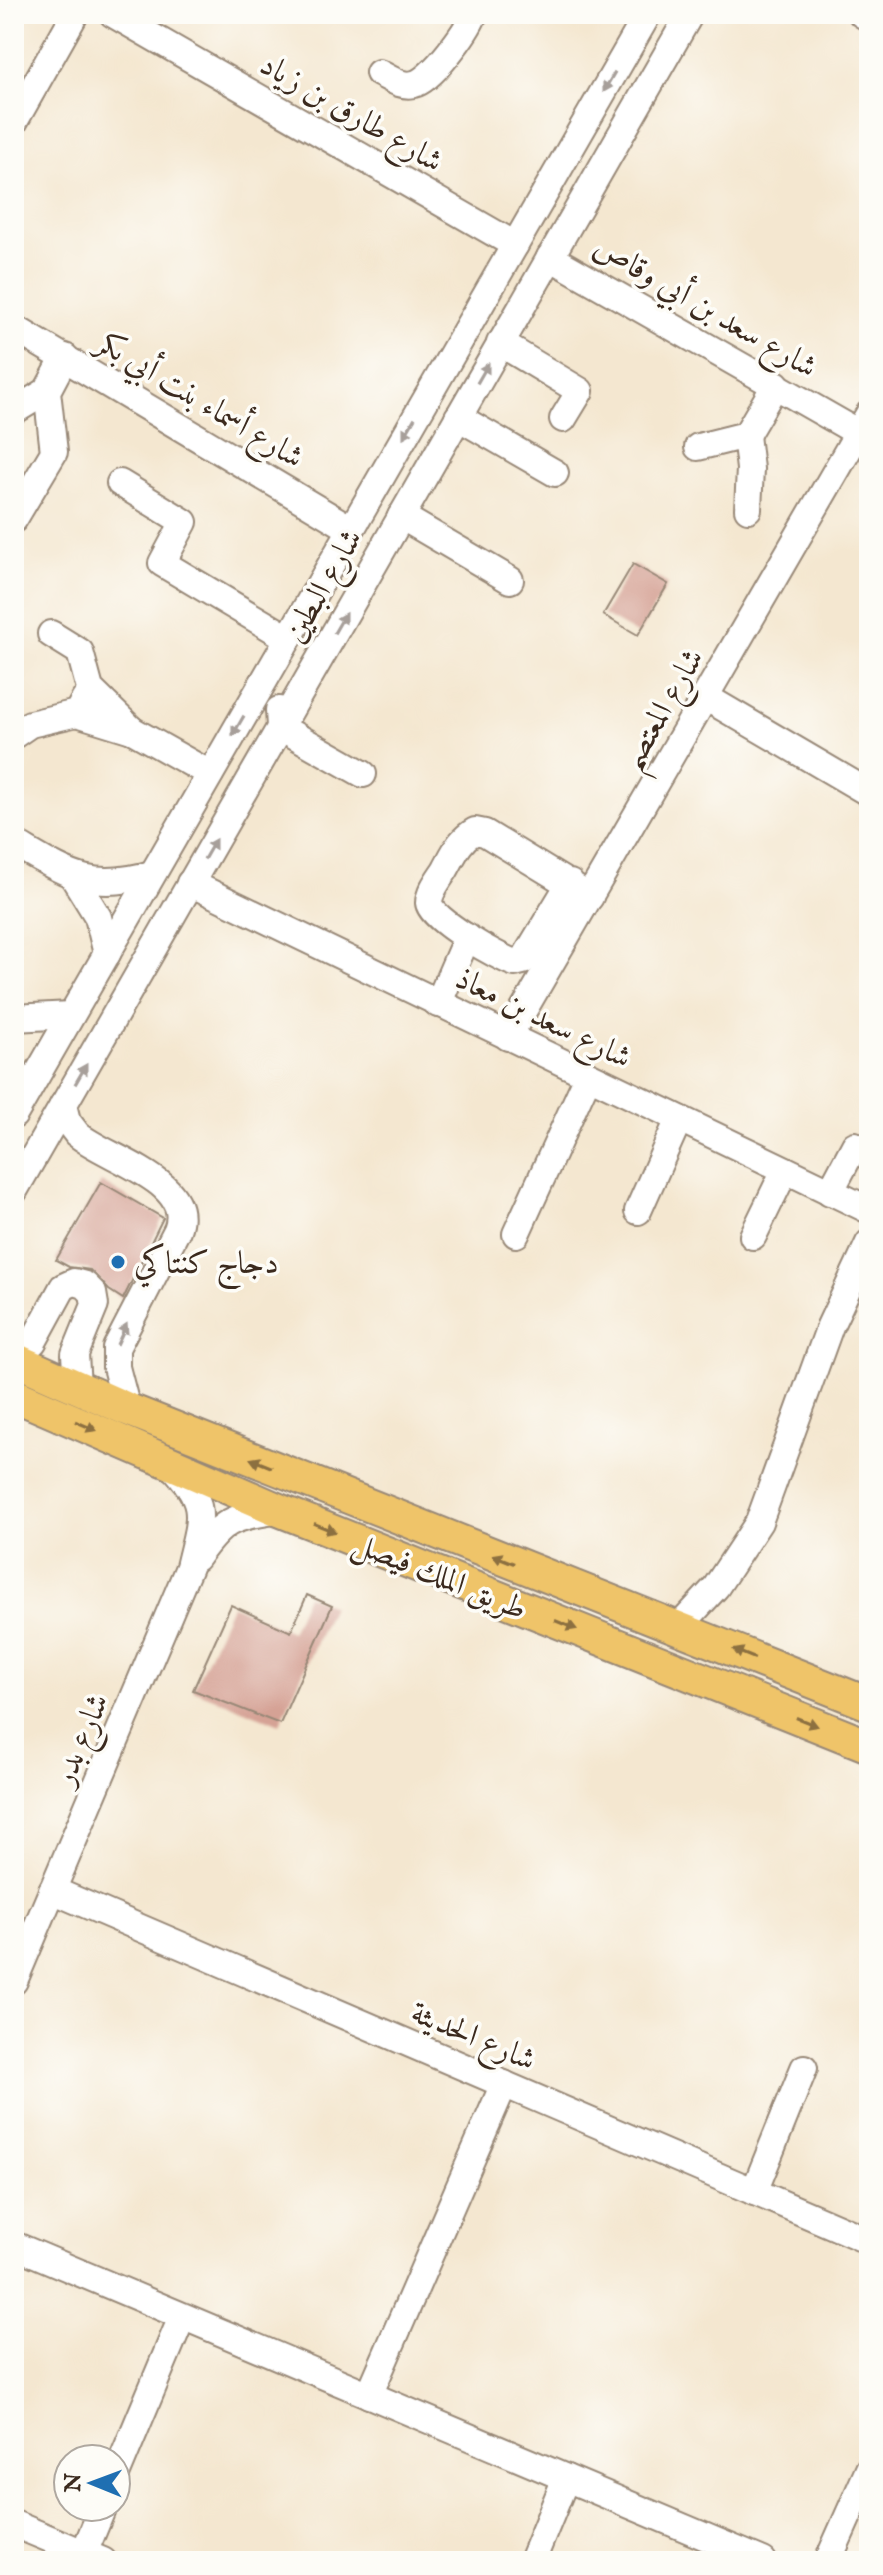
<svg xmlns="http://www.w3.org/2000/svg" width="883" height="2575" font-family="'IM FELL English',Amiri,serif">
<style>
.building{fill:#d5a295}
.lines{fill:none;stroke-linecap:round;stroke-linejoin:round}
.minor-casing{stroke:#988877;stroke-width:30}
.major-casing{stroke:#988877;stroke-width:36}
.minor{stroke:#fff;stroke-width:26}
.major{stroke:#efc469;stroke-width:32}
.oneway{fill:#a79f9a}
.oneway2{fill:#8c6f40}
.poi-dot{fill:#1f6fb2;stroke:#fdfcf7;stroke-width:3}
.labels{text-anchor:middle;stroke-width:7;stroke-linejoin:round;paint-order:stroke}
.street-label{font-size:32px;fill:#3b2a1e;stroke:#fdfcf7}
.poi-label{font-size:32px;fill:#3b2a1e;stroke:#fdfcf7;text-anchor:start}
</style>
<rect width="100%" height="100%" fill="#fdfcf7"/>
<filter id="ink" filterUnits="userSpaceOnUse"><feTurbulence type="fractalNoise" baseFrequency=".0125" numOctaves="2"/><feDisplacementMap in="SourceGraphic" scale="16" xChannelSelector="R" yChannelSelector="G"/><feConvolveMatrix kernelMatrix="1 2 1 2 8 2 1 2 1" color-interpolation-filters="sRGB"/></filter>
<filter id="wash" filterUnits="userSpaceOnUse"><feTurbulence type="fractalNoise" baseFrequency=".006" numOctaves="4" result="noise"/><feDisplacementMap in="SourceGraphic" scale="32" xChannelSelector="R" yChannelSelector="G"/><feGaussianBlur stdDeviation="1.8" result="paint"/><feColorMatrix in="noise" values="0 0 0 0 0 0 0 0 0 0 0 0 0 0 0 0 0 1.4 0 .05"/><feComposite in="paint" operator="in"/></filter>
<g filter="url(#wash)">
<rect width="100%" height="100%" fill="#f4e7d0"/>
<g id="blocks">
<g class="building">
<path d="M633,564L668,584L638,635L603,615Z"/>
<path d="M101,1182L163,1218L123,1299L109,1290L90,1270L69,1267L56,1260Z"/>
<path d="M307,1595L332,1606L280,1724L193,1690L231,1605L291,1632Z"/>
</g>
</g>
</g>
<g filter="url(#ink)">
<use href="#blocks" fill-opacity="0" stroke="#988877" stroke-width="2"/>
<g class="lines">
<g class="minor-casing">
<g id="minor">
<path d="M113,14L515,245"/>
<path d="M862,14L869,18"/>
<path d="M379,73C391,79 401,87 414,84C432,80 467,31 474,14"/>
<path d="M14,122L75,14"/>
<path d="M550,257L869,439"/>
<path d="M14,328L351,529"/>
<path d="M500,343L580,391L563,419"/>
<path d="M14,411L47,391"/>
<path d="M458,417L555,473"/>
<path d="M746,435L776,384"/>
<path d="M698,447L746,435L750,469L748,509"/>
<path d="M120,483L184,522L162,563L288,638"/>
<path d="M401,516L510,580"/>
<path d="M14,519L54,452L47,391L65,357"/>
<path d="M51,634L80,652L90,689L132,730L77,713"/>
<path d="M707,698L869,793"/>
<path d="M279,710L280,727L363,774"/>
<path d="M132,730L210,774"/>
<path d="M14,735L30,724L77,713L85,699"/>
<path d="M14,843C67,874 89,892 152,874"/>
<path d="M74,878L98,917L107,954"/>
<path d="M190,883L869,1210"/>
<path d="M570,883L523,961L515,963C499,958 430,919 429,903C429,892 439,879 445,870C454,854 459,840 475,831L485,833L590,897"/>
<path d="M438,1004L467,937"/>
<path d="M14,1018L71,1015"/>
<path d="M508,1037L869,414"/>
<path d="M63,1105L67,1121L77,1134C106,1159 196,1181 177,1230L116,1348V1367L127,1409"/>
<path d="M14,1115L648,14"/>
<path d="M14,1191L690,14"/>
<path d="M830,1192L855,1145"/>
<path d="M638,1211L679,1119"/>
<path d="M516,1234L588,1076"/>
<path d="M753,1236L785,1170"/>
<path d="M14,1357L33,1342L63,1287L74,1282L85,1285L93,1293L95,1305L75,1354L77,1387"/>
<path d="M196,1558C224,1518 232,1518 279,1510"/>
<path d="M678,1628L716,1587L759,1522L830,1326L869,1243"/>
<path d="M52,1890L869,2241"/>
<path d="M14,1981L189,1567C201,1516 209,1506 172,1465"/>
<path d="M754,2192L804,2068"/>
<path d="M14,2245L763,2561"/>
<path d="M369,2395L504,2084"/>
<path d="M116,2475L182,2317"/>
<path d="M14,2524L103,2561"/>
<path d="M84,2553L103,2507"/>
<path d="M532,2561L566,2478"/>
<path d="M828,2561L869,2469"/>
</g>
</g>
<g class="major-casing">
<g id="major">
<path d="M14,1359L127,1409L869,1704"/>
<path d="M14,1395L279,1510L869,1746"/>
</g>
</g>
<use href="#minor" class="minor"/>
<use href="#major" class="major"/>
</g>
<defs><path id="oneway-solid" d="M-6-.8H1V-3.2L6.5 0L1 3.2V.8H-6Z" transform="scale(2)"/></defs>
<g class="oneway">
<use href="#oneway-solid" transform="translate(609 82) rotate(120)"/>
<use href="#oneway-solid" transform="translate(483 373) rotate(-60)"/>
<use href="#oneway-solid" transform="translate(409 428) rotate(120)"/>
<use href="#oneway-solid" transform="translate(340 623) rotate(-60)"/>
<use href="#oneway-solid" transform="translate(238 726) rotate(120)"/>
<use href="#oneway-solid" transform="translate(210 849) rotate(-60)"/>
<use href="#oneway-solid" transform="translate(81 1074) rotate(-60)"/>
<use href="#oneway-solid" transform="translate(122 1334) rotate(-65)"/>
</g>
<g class="oneway2">
<use href="#oneway-solid" transform="translate(86 1426) rotate(23)"/>
<use href="#oneway-solid" transform="translate(261 1463) rotate(-158)"/>
<use href="#oneway-solid" transform="translate(325 1528) rotate(22)"/>
<use href="#oneway-solid" transform="translate(503 1559) rotate(-158)"/>
<use href="#oneway-solid" transform="translate(566 1625) rotate(22)"/>
<use href="#oneway-solid" transform="translate(744 1654) rotate(-158)"/>
<use href="#oneway-solid" transform="translate(807 1722) rotate(22)"/>
</g>
</g>
<circle class="poi-dot" cx="118" cy="1262" r="8"/>
<g class="labels">
<g class="street-label">
<text transform="translate(352 112) rotate(30)" y="11">شارع طارق بن زياد</text>
<text transform="translate(706 306) rotate(30)" y="11">شارع سعد بن أبي وقاص</text>
<text transform="translate(201 399) rotate(31)" y="11">شارع أسماء بنت أبي بكر</text>
<text transform="translate(322 585) rotate(-60)" y="11">شارع البطين</text>
<text transform="translate(661 709) rotate(-60)" y="11">شارع المعتصم</text>
<text transform="translate(544 1017) rotate(26)" y="11">شارع سعد بن معاذ</text>
<text transform="translate(440 1575) rotate(22)" y="11">طريق الملك فيصل</text>
<text transform="translate(80 1739) rotate(-67)" y="11">شارع بدر</text>
<text transform="translate(474 2035) rotate(23)" y="11">شارع الحديثة</text>
</g>
<g class="poi-label">
<text x="134" y="1273">دجاج كنتاكي</text>
</g>
</g>
<rect width="883" height="2575" fill="none" stroke="#fdfcf7" stroke-width="48"/>
<g transform="translate(92 2483) rotate(271)"><circle r="38" fill="#fdfcf7" stroke="#afa8a0" stroke-width="2"/>
<path d="M0-6L14 30L0 20L-14 30Z" fill="#1f6fb2"/>
<text y="-12" font-size="22" font-weight="bold" text-anchor="middle" fill="#3b2a1e">N</text>
</g>
</svg>
